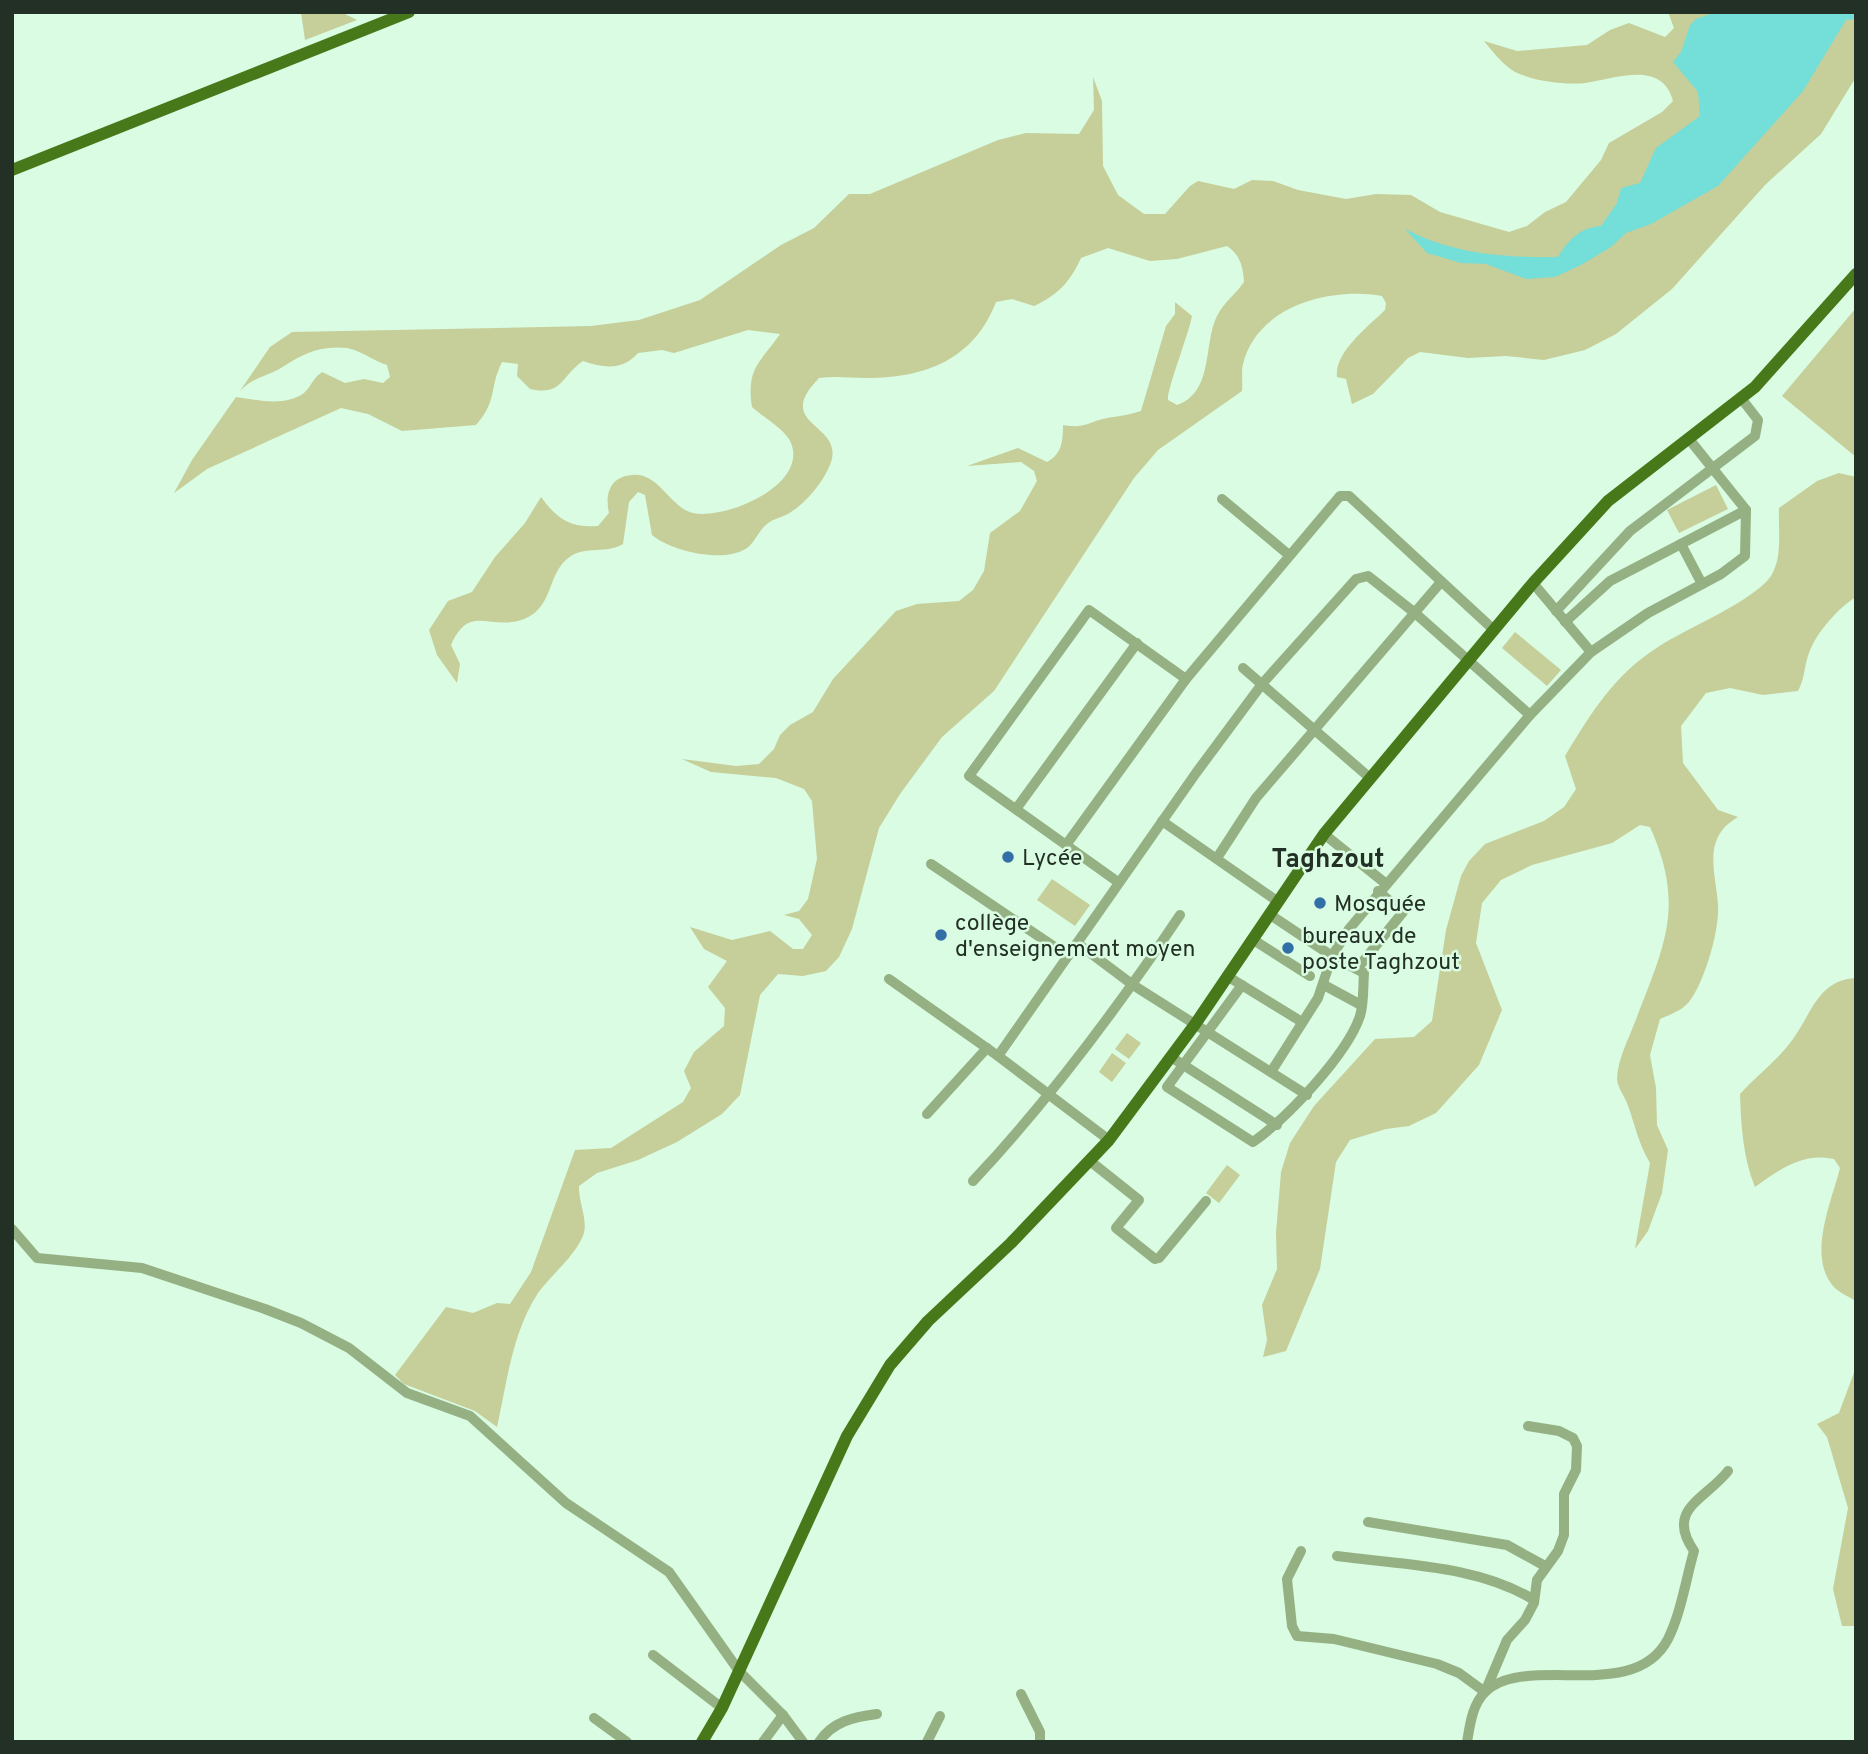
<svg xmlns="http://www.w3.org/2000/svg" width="1868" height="1754" font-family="Overpass,sans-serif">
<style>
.green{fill:#c6ce9a}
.water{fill:#74ded9}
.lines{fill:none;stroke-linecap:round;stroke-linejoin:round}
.minor{stroke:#95b183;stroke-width:10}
.major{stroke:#47791a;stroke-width:12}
.poi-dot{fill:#316fa6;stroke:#d9fce2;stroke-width:2.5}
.labels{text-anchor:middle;stroke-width:5;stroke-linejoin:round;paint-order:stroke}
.poi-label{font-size:23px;fill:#233026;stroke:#d9fce2;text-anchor:start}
.quarter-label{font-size:26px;font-weight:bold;fill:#233026;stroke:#d9fce2}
</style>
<rect width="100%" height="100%" fill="#d9fce2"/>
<g class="green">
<path d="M301,12H341L357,20L305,40Z"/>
<path d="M1668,12H1856V77L1821,134L1765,185L1672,289L1616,334L1585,350L1544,360L1506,356L1468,358L1420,352L1408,358L1373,394L1352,404L1346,379L1337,377C1334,352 1369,326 1385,310L1386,303L1382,296C1330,287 1257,306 1243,364C1241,372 1243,383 1242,391L1158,450L1134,478L994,691L942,737L900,794L879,828L852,929L839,957L826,971L803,976L778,974L760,995L740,1095L722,1114L677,1142L638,1160L597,1173L579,1186C578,1203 590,1223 582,1238C572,1259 551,1275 538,1293C512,1333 507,1382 497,1427L475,1411L404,1384L395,1375L446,1307L473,1313L497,1303L510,1304L531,1272L575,1150L611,1148L683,1102L691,1088L684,1071L694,1052L724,1026L725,1008L708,987L727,961L704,949L690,927L732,940L770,931L793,949H803L812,935L799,919L784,915L799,911L808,899L817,859L812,801L804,789L776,778L711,772L682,759L736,766L759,764L774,749L780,735L790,725L813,712L833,679L896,611L917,604L959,601L973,590L984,571L990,533L1020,511L1037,481L1034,471L1021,462L967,466L1018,448L1047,462C1062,454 1063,441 1063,425C1085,429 1088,422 1107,418C1119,416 1129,415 1141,411L1166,326L1175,314V302L1192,316C1189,333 1166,392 1168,400L1177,405C1214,392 1203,345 1217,316C1224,302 1236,294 1244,282C1243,266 1240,255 1227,246L1177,259L1150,261L1108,248L1081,258C1070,282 1058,295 1034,306L1012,299L996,302C974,359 926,378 867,378C850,378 835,376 819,378C772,426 844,423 831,462C825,480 807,502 791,512C784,517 774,518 767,524C759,530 755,542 747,548C724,564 671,551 652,535L645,495L638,492L629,502L623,544C606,554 587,546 571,556C546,572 555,607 524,619C490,632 470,602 451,645L460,664L457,683L437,655L429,630L448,601L472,592L495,557L525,523L541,497C557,519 570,528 598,526L609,513C605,495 609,477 632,475C659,472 670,508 693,513C726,520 808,485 791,443C786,430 763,417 752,407C746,368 760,363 780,334L748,330L674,353L662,350L638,353C622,371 604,368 583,361C560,377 563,396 530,389L517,376L518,364L502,362C489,388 498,400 476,425L402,431L368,414L341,408L207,469L174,493L192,460L236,397C256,400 285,407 304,393C311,387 313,378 322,372L345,383L364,379L383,383L390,377L387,365C374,361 360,350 347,348C320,345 302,354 281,368C266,377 255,376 240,391L270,347L292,332L591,326L639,320L700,300L781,245L814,228L849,194H870L998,140L1026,133L1079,134L1094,110L1093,77L1102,101L1103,166L1118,195L1144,214H1165L1190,186L1198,181L1234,189L1252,180L1273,181L1298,190L1346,199L1376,194L1411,195L1440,212L1509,232L1527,226L1545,212L1566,202L1601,160L1609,143L1662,112L1673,101C1662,59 1615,79 1585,83C1564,85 1534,81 1515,72C1503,65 1493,52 1484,41L1517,51L1587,45L1610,30L1629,23L1665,37L1674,28Z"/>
<path d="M1856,308V457L1782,396Z"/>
<path d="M1839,473L1856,477V597C1838,608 1816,633 1809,653C1804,666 1805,678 1798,691L1763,695L1730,688L1706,693L1681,726L1683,763L1718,810L1738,817C1701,838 1716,873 1718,905C1720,929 1704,985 1688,1003C1681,1011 1669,1015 1660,1019L1650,1055L1656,1088L1657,1125L1668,1150L1662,1193L1648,1231L1635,1249L1650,1163C1638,1143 1635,1124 1627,1103C1624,1095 1617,1087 1617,1078C1618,1059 1628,1040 1635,1022C1664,946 1686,907 1650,827L1640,825L1612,843L1532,865L1501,880L1482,903L1476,943L1502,1010L1479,1065L1436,1113L1409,1126L1386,1129L1350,1140L1336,1162L1320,1269L1286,1351L1263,1357L1267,1340L1262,1305L1277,1269L1276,1233L1281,1172L1290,1143L1314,1106L1375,1039L1414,1037L1432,1021L1446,930L1461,876L1469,861L1485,844L1544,821L1564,807L1576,789L1565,756C1592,712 1613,676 1658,647C1685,629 1754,601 1771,576C1783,557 1778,529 1779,508L1817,481Z"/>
<path d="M1716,485L1728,509L1679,533L1667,510Z"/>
<path d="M1515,632L1561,670L1547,686L1502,648Z"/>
<path d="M1052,879L1090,905L1075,926L1037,900Z"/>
<path d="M1856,978V1301C1849,1297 1838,1292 1833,1286C1807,1255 1832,1201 1840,1168L1834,1159C1803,1152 1780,1169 1755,1187C1743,1158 1741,1125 1740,1094C1756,1076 1779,1059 1793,1039C1812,1013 1818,980 1856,978Z"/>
<path d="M1127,1033L1141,1043L1129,1059L1115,1049Z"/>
<path d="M1112,1053L1126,1063L1112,1082L1099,1072Z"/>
<path d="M1227,1165L1240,1175L1219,1203L1206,1193Z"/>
<path d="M1856,1367V1626H1842L1833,1589L1848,1508L1827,1437L1817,1424L1839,1413Z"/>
</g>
<path class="water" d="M1716,12H1856V19L1846,20L1803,91L1718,186L1651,224L1626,233L1611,247L1581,265L1555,277L1526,279L1486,264L1461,263L1427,253L1405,229C1453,254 1505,258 1558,257C1568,240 1581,227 1601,226L1617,203L1621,188L1640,183L1656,148L1700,116L1698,92L1673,62L1681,52L1690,25L1696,19Z"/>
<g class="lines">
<g class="minor">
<path d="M1222,499L1289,555"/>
<path d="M1681,544L1702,584"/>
<path d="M1533,583L1591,652"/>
<path d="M1556,611L1630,531L1755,436L1758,420L1741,398"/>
<path d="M1565,622L1610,581L1746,510"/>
<path d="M1243,668L1370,778"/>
<path d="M1016,809L1137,643"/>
<path d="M1162,821L1277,901"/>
<path d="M1324,834L1385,883"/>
<path d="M1066,845L1186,679L1340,496H1349L1494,630"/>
<path d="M1217,858L1256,798L1441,582"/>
<path d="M931,864L1068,956"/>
<path d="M1118,882L969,776L1089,610L1186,679"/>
<path d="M1252,939L1310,976"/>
<path d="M1077,943L1133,985L1307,1095"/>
<path d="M1357,969L1403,912L1378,891"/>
<path d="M1227,976L1302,1022"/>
<path d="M889,979L998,1056"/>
<path d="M1242,985L1167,1087L1253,1142C1286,1119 1347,1055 1360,1016C1364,1003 1363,986 1364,973L1332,956L1269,914"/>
<path d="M1324,985L1361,1005"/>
<path d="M1171,1057L1277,1125"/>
<path d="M1271,1072L1318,998L1332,956L1349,929L1530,715L1591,652L1648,613L1721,574L1745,556L1746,510L1689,439"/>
<path d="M927,1114L987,1048"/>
<path d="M1109,1140L998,1056L1196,773L1262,684L1356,579L1368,576L1415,613L1530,715"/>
<path d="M1090,1161L1139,1200L1116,1228L1155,1259L1159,1258L1206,1201"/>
<path d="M973,1181C1050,1099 1117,1009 1180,915"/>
<path d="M12,1229L37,1258L142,1268L265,1309L301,1323L349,1348L407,1393L470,1416L566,1503L669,1572L739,1671L783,1715L803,1742"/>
<path d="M1368,1522L1507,1545L1545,1566"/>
<path d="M1301,1551L1287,1579L1292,1626L1297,1636L1334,1639L1437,1664L1459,1673L1485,1692L1507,1640L1525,1620L1534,1603L1537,1580L1558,1551L1564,1535V1494L1576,1470L1577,1446L1573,1438L1559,1431L1528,1426"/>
<path d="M1337,1556C1402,1565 1478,1565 1534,1600"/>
<path d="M653,1655L722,1708"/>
<path d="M1021,1694L1040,1732V1742"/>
<path d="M594,1718L627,1742"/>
<path d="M763,1742L783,1715"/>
<path d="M819,1742C833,1721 854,1717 877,1714"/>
<path d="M927,1742L940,1716"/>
<path d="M1467,1742C1470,1725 1472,1705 1485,1692C1526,1652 1634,1705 1668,1639C1681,1613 1686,1579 1694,1551C1665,1509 1705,1500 1728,1471"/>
</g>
<g class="major">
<path d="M12,170L409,12"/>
<path d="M702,1742L722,1708L847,1436L890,1365L928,1321L1011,1243L1109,1140L1196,1023L1324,834L1533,583L1608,501L1755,387L1856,274"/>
</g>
</g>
<g class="poi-dot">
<circle cx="1008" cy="857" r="7"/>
<circle cx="1320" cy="903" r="7"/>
<circle cx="941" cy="935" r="7"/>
<circle cx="1288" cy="948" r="7"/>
</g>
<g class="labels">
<g class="poi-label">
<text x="1022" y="865">Lycée</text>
<text x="1334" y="911">Mosquée</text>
<text x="955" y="930">collège<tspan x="955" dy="26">d'enseignement moyen</tspan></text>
<text x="1302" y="943">bureaux de<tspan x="1302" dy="26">poste Taghzout</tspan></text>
</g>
<g class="quarter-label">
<text x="1328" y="867">Taghzout</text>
</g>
</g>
<rect width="1868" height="1754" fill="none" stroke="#233026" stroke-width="28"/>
</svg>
